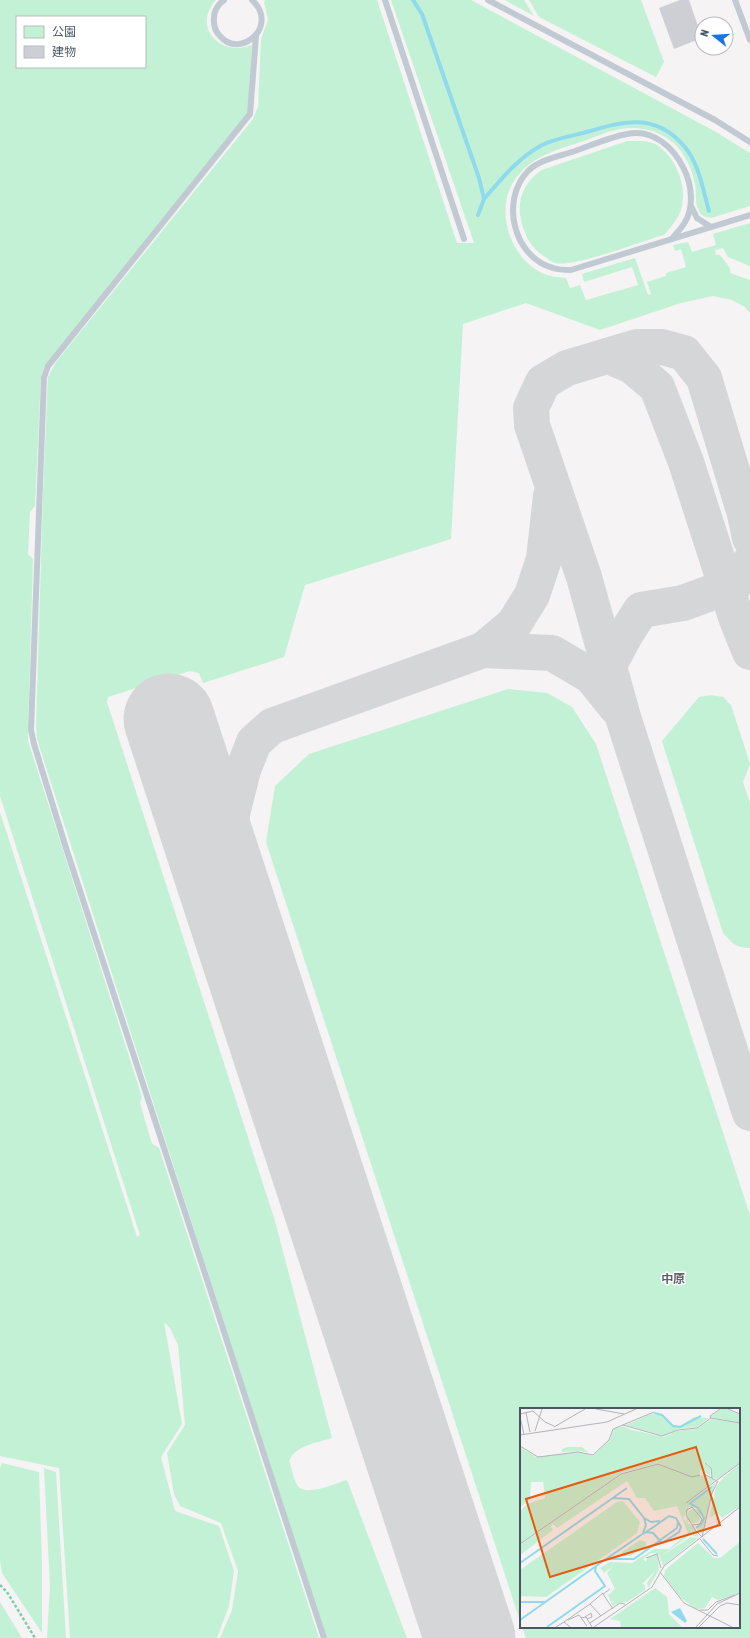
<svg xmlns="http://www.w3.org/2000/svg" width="750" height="1638" font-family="'Asap Condensed','Noto Sans JP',sans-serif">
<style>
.green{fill:#c3f1d5;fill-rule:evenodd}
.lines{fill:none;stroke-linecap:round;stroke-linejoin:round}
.stream{stroke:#90daee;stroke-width:4}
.taxiway{stroke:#d5d6d8;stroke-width:36}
.runway{stroke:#d5d6d8;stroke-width:91}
.building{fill:#cdcfd5}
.path{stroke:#7ad0a6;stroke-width:2.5;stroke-dasharray:3 2;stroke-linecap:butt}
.lane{stroke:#c1cad2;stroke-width:6}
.labels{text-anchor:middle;stroke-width:3;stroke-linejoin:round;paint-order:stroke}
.quarter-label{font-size:12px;font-weight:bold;fill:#5f6368;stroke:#fff}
.inset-river{fill:none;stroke:#90daee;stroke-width:2}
.inset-road{fill:none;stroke:#b1b4b9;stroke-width:1}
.view{fill:#e8590c;fill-opacity:0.15;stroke:#e8590c;stroke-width:2}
.inset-edge{fill:none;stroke:#4a5661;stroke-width:2}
</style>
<rect width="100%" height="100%" fill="#f5f3f3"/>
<g class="green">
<path d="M0,0H216C192,26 219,58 252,45L248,109L246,115L44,367L41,375L35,506L30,512L28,554L33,559L28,731V741L142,1097L140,1103L152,1144L159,1148L319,1638H220L232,1610L238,1571L221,1523L180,1506L174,1494L167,1453L185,1425L178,1345L170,1328L164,1322L182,1424L161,1457L175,1511L219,1526L234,1571L229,1606L217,1638H70L59,1468L0,1456V812L137,1237L140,1235L0,796ZM17,17H145V67H17Z"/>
<path d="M265,0H377L457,243H474L391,0H471L716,132L750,153V206L711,218C705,217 701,216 699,211C694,202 697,193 695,184C689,155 673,134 643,129C622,125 603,134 584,141C562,148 536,155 520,173C492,202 507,256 542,273C550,277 558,277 566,278L570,288L580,285L586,300L638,285L632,267L584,282L582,274L635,258L648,295L651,294L647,282L666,276V273L686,267L681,249L675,251L673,245L688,242L692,252L716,245L713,234L750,223V266L728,257L723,248L715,250L716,255H720L730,268V273L750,280V313L745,307L732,300L713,296L681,303L600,330L526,303L463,324L451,539L305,585L284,657L203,683L199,673L190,671L108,697L107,702L275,1221L332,1438C317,1443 296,1445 289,1461C292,1468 293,1478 297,1485C305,1498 336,1483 347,1480L407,1638H327C228,1339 133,1039 37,739L36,726L43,495L48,377L56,362L253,119L258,107L261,39L268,20L264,2Z"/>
<path d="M505,0H524L534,16Z"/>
<path d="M529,0H641L664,62L656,77L539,17Z"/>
<path d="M627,141C636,141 647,140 655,144C677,156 690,192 679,215C675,222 669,229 664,235C642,241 573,268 555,263C552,262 549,260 547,258C530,249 523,233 520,214C518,195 527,180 542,170Z"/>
<path d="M508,689L547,693L572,707L596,744L750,1215V1638H526L522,1627H739V1409H521V1624L266,842L275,786L309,754Z"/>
<path d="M711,695L723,697L731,705L750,764L743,782L750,803V948C736,948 732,943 723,933L662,741L699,697Z"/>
<path d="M2,1463L39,1472L42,1564V1633L2,1573L0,1561V1469Z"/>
<path d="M44,1468L56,1472L66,1638H47L50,1586Z"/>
<path d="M0,1602L22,1638H0Z"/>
</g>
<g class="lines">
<g class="stream">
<path d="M413,0L422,14L479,178L484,199L478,215"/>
<path d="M484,199C501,179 518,158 542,145C554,139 570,136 583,133C621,122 654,111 684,146C699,163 703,190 709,211"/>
</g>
<g class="taxiway">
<path d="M608,356L632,366L657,387L686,462L736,617L750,652"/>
<path d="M750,538L745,514L704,378L684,353L662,347H637L567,368L543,382L531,408L532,425L584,577L623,717L750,1113"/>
<path d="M483,650L514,624L532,595L544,559L551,496"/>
<path d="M608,667L625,635L641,610L683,603L735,584L750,562"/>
<path d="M220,874L224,846L243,770L254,742L272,726L483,650L552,653L591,676L616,707"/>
</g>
<path class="runway" d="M169,719L470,1638"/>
</g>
<path class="building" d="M680,0H689L702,38L674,49L659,8Z"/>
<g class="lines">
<path class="path" d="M0,1585L7,1592L35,1638"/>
<g class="lane">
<path d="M224,0C217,5 213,13 214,22C214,27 216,32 220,36C240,60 280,26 252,0"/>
<path d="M385,0L464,239"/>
<path d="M488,0L715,120L750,142"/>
<path d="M735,0L750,40"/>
<path d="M256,36L250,114L48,366L44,377L31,730L34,744L66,848L324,1638"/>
<path d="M691,206L697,218L711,227"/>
<path d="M672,239C676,233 682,228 685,222C694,207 692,185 684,169C674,148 653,128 627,134C610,137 592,145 575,151C561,156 540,159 528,171C500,200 513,257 553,268C559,270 565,270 571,270L750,215"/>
</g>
</g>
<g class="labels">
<g class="quarter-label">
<text x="673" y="1283">中原</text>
</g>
</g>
<g transform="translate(520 1408)">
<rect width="220" height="220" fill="#f5f3f3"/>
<path d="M201,1H207L220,7V15L190,9ZM131,6L142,7L151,16L160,18L174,9L189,10L177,19L158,21L144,28L106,17ZM192,11L220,15V55L197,71L192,69L191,60L188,56L184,55L190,60V68L181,61L179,67L172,69L138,55L101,65L0,136V103L7,96L25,90L23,74H11L10,90L0,100V39L16,49L58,44L73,48L90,32L94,21L102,18L112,22L144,29L157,23L176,21ZM47,39H62L69,45L61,43L42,44V41ZM138,56L172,69L184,67L195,72L166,96L195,75L182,126L176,119L183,114L182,107L176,100L169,99L163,110L167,115L166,108L169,114L167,115L173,118L179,129L173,128L172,122L170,127L141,148L171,129L178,130L143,158L139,147L135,145H131L123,151L126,154L128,149L137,146L139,162L128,180L127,175L136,162L122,176L125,177V182L107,194H101L93,198L91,195L96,192L91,194L88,187L95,181L87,165L93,158L84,165L80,160L90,154L112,155L134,141H149L168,125L157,98L134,103L125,90H117L107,73L37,120L33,116L31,118L33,122L0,147V137L100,67ZM220,56V98L202,110L198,105L189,110L196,79L203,70ZM103,93L120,114L117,125L26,189L0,188V162L97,94ZM167 108a7 7 0 1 1 14 0a7 7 0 1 1-14 0ZM120,132L126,134V138L111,148H101L102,144ZM220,134V185L198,192L192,189L185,200L176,201L160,189L144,168L145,162L178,135L194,150H200ZM135,180L147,189L149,206L162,219H101L100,213L90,211Z" fill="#c3f1d5"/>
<path d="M160,200L167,213L165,215L151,204Z" fill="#90daee"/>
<path class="inset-river" d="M134,5L142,7L153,18L160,19L181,8M92,90L109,91L124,110L126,117L123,125M169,96L192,79M171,96L178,100L184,110L182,115L176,120M124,110L131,114L140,113M183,131L197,146M87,151H114L157,120L158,114M0,155L107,80M0,194H26M0,212L86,151L121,127L126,124L135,118L149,108L156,110L161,119L159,124L142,135L133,125L126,124M27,219L85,178L75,163L76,158"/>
<path class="inset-road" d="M76,1L104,6M208,1L220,6M6,5L10,24M0,6L13,3L25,14L34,18M0,9L4,26M191,10L190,8L200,1M103,17L142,28L158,22L177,20L191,10L220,15M34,19L65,1M15,23L22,1M0,27L87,14L116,1M0,38L18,49L58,44L73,47L89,32L93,21L134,4M185,55L191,60L192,70M184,66L197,73M166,95L220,55M172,117L180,116L182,111L172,99L167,102L166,107L176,123L182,129L192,85L198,73M180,131L193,147L198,148M0,136L101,66L138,56L172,69L180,67M126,150L137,146L141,160M140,164L164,195L190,208M90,181L83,186L93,201M70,196L83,185M180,202H188L196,194L215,187M190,208L212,219M65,209L71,205L72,209L67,211M61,210L66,209L72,219M48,212L59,207L67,218M44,214L70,196L81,208M70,215L100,195L105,196M36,219L44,214L50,219M74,219L132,179L144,158L220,99M176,219L197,196L220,185M179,219L200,198L207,195L220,197"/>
<path class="view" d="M176,39L200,117L30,169L6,91Z"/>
<rect width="220" height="220" class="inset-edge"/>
</g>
<rect x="16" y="16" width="130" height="52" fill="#ffffff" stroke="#b7bbc0"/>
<rect x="24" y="26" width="20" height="12" fill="#c3f1d5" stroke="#b7bbc0"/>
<text x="52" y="36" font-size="12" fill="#4a5661">公園</text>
<rect x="24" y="46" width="20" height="12" fill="#cdcfd5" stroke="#b7bbc0"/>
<text x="52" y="56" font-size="12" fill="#4a5661">建物</text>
<g transform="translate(714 36) rotate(287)"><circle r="19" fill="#ffffff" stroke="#b7bbc0"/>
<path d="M0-3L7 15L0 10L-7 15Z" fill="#1a73e8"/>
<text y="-6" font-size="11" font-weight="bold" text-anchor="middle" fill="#4a5661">N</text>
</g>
</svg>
